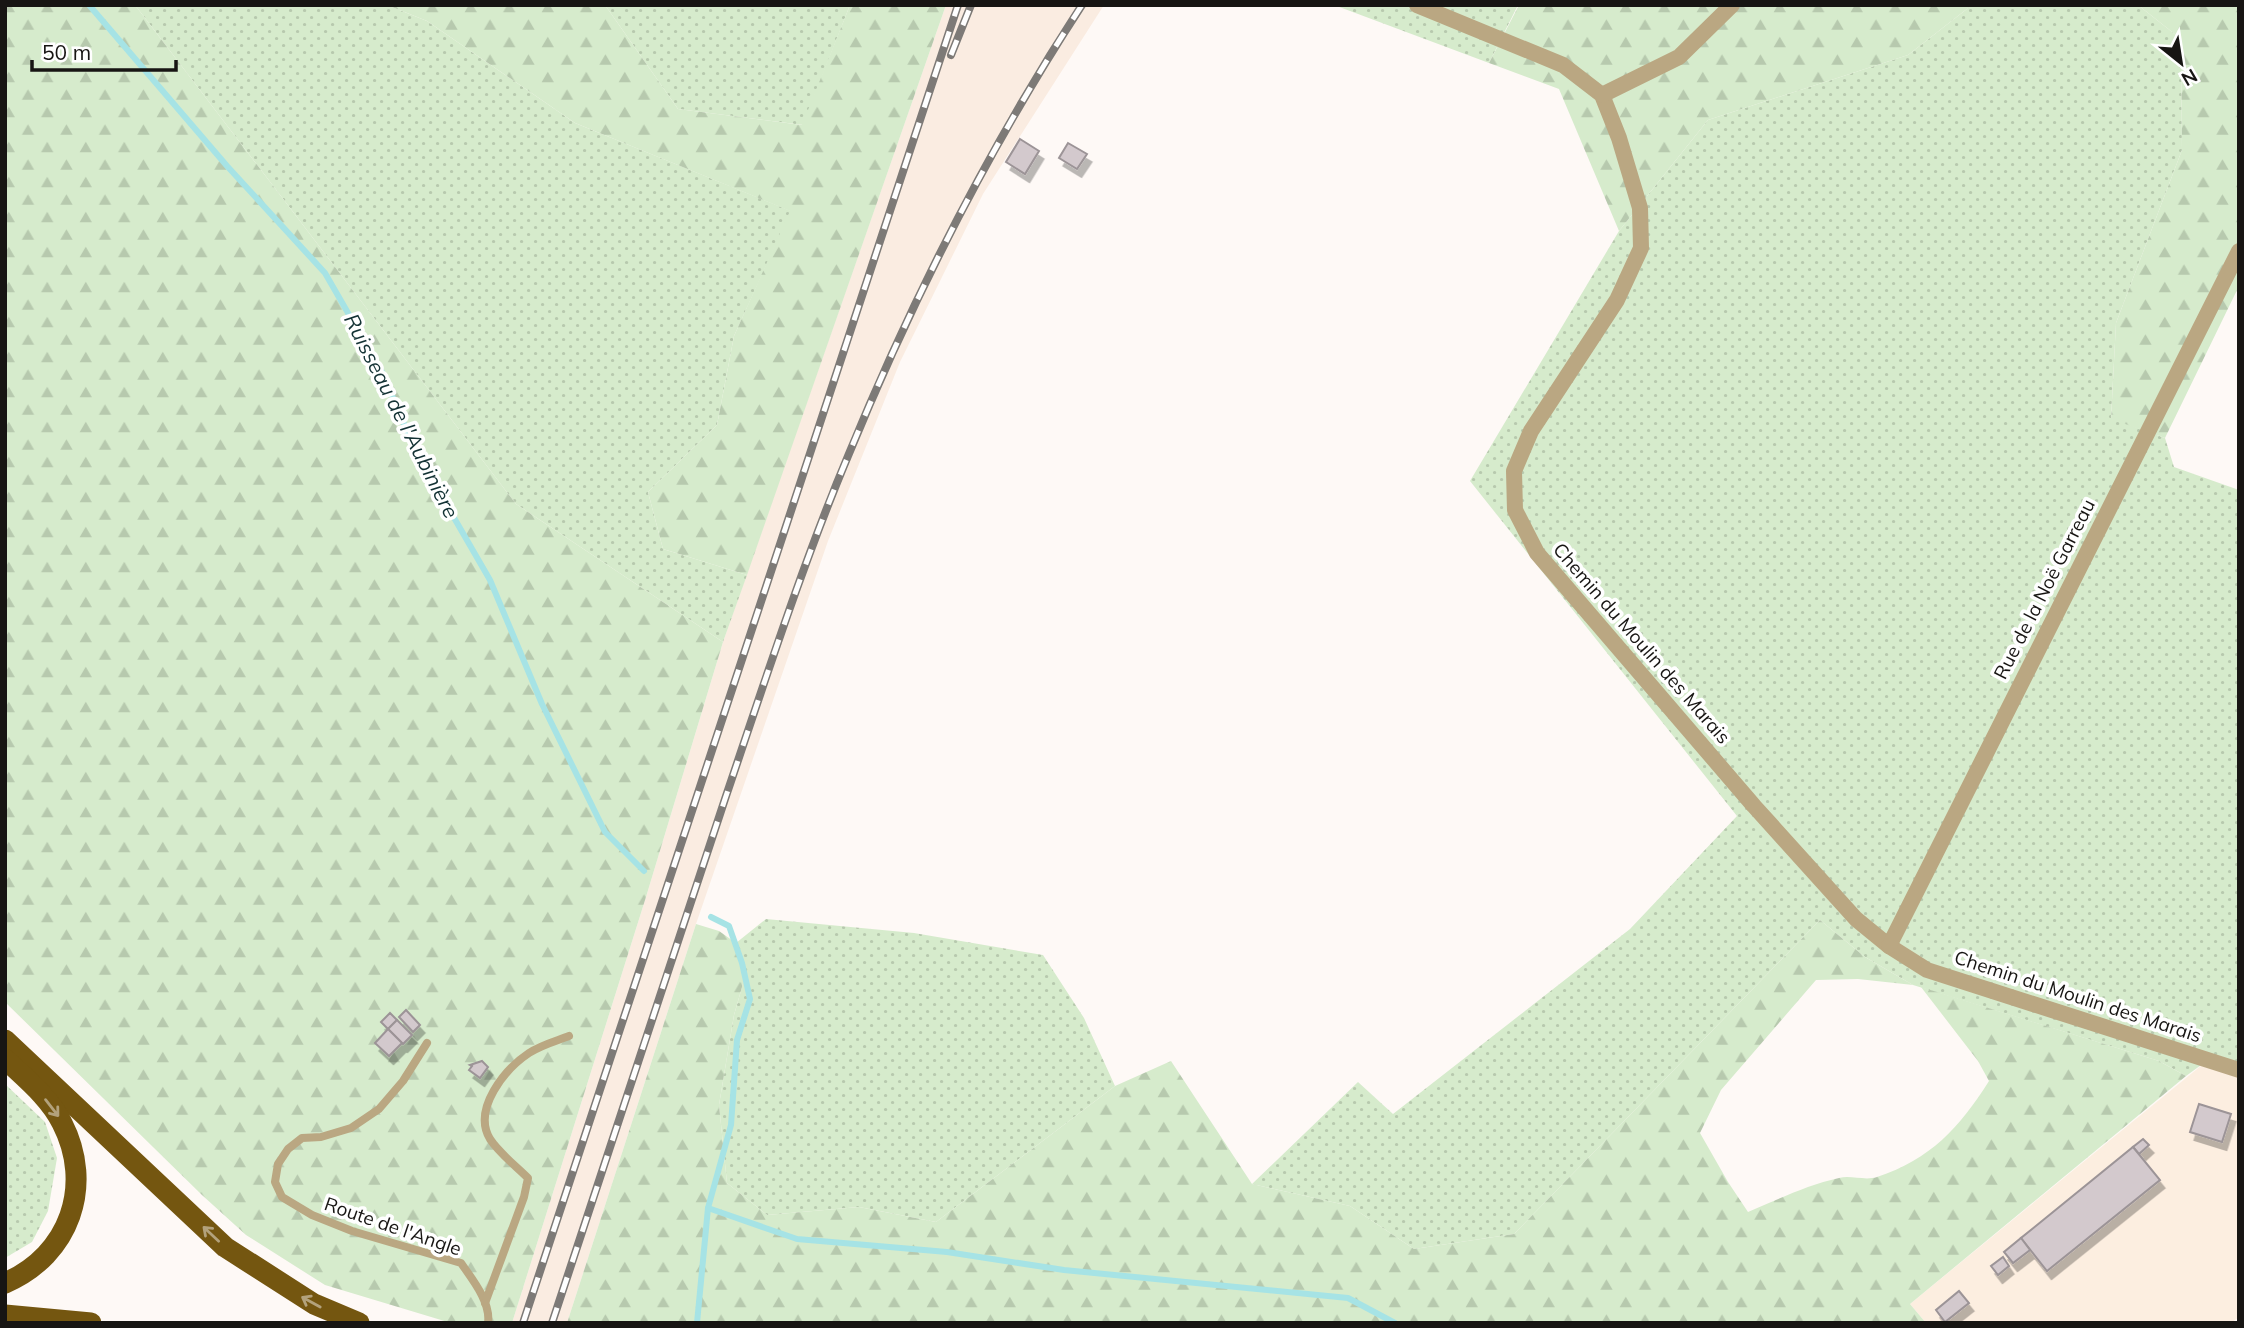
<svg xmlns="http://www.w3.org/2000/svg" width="2244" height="1328" font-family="Mulish,sans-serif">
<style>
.built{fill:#faece1}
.industrial{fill:#fceee0}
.grass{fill:url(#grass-dots)}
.forest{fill:url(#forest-firs)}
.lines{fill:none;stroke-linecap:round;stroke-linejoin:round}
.stream{stroke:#a6e3e5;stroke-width:6}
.building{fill:#d3c9cd;stroke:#9c9497;stroke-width:2;filter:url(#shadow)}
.service{stroke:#baa782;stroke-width:8}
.minor{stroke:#baa782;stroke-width:16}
.trunk{stroke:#745610;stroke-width:21}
.rail-casing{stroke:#7d7a77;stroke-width:8}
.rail{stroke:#fff;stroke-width:5;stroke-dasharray:16;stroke-linecap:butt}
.oneway{stroke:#b3a27c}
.labels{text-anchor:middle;stroke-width:7;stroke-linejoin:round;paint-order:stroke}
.street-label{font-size:19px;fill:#171513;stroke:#fff}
.water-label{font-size:21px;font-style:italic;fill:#133234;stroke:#fff}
</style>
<defs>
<pattern id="grass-dots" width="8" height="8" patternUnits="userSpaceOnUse" patternTransform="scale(1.75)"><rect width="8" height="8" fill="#d6ebcc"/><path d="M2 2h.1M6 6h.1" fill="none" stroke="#b7c9ae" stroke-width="1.8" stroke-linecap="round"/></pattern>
<pattern id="forest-firs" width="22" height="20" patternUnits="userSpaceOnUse" patternTransform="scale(1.75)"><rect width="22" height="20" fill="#d6ebcc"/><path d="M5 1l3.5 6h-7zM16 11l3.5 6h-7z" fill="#b7c9ae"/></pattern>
<filter id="shadow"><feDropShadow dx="4.5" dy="8" stdDeviation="0" flood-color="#0004"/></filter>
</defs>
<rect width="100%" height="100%" fill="#fef9f6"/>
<path class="built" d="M946,5H1104L983,194L900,362L828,541L696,924L567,1323H512L646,897L723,642Z"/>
<path class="industrial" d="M2208,1060L2239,1070V1317L2231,1323H1926L1910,1304Z"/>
<g class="grass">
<path d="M135,5H387L427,21L575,123L791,211L734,336L717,425L648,492L663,549L747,575L723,642L516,504Z"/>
<path d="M605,5H850L803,125L678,109Z"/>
<path d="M1334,5H1518L1489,63Z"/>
<path d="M1972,5H2138L2181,39L2182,150L2116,323L2111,418L2165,438L2174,467L2239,490V1070L2208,1060L2186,1076L2159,1061L1913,985L1865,957L1820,920L1514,1234L1414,1249L1350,1206L1252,1184L1358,1082L1393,1114L1630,929L1737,816L1470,481L1619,231L1708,120L1908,55Z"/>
<path d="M766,919L914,933L1043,955L1084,1018L1115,1086L936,1222L859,1207L767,1215L727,1183L719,1105L734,1015L746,973L736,943Z"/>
<path d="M5,1084L45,1122L57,1158L48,1211L32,1242L5,1258Z"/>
</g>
<g class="forest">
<path d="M5,5H135L516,504L723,642L646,897L512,1323H451L325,1285L246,1235L202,1195L5,1002Z"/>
<path d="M387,5H605L678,109L802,125L850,5H946L747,575L663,549L648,492L717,425L734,336L790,211L575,123L427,21Z"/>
<path d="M1519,5H1972L1908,55L1708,120L1619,231L1559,89L1489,63Z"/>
<path d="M2138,5H2239V286L2165,438L2111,419L2116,323L2182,150L2181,39Z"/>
<path d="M1820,920L1865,957L1913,985L1858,979L1816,980L1721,1090L1700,1133L1728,1182L1748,1212C1779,1199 1807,1185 1839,1178C1851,1175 1865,1181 1877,1177C1931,1159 1959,1128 1989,1081L1978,1061L1921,987L2159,1061L2186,1076L1910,1304L1926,1323H567L696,924L719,931L736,943L746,973L734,1015L719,1105L727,1183L767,1215L859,1207L936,1222L1115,1086L1171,1061L1252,1184L1350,1206L1414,1249L1514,1234Z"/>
</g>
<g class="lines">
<g class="stream">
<path d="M89,5L227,166L325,273L382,372L416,452L490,580L542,704L605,832L644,871"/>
<path d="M708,1208L797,1239L947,1252L1064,1270L1348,1298L1395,1323"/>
<path d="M697,1323L708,1208L731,1125L737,1040L750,999L742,963L729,926L711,917"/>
</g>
</g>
<g class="building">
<path d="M1020,139L1039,151L1025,174L1006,162Z"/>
<path d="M1068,143L1087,154L1077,169L1059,158Z"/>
<path d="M406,1010L420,1025L413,1032L399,1017Z"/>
<path d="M390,1013L397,1020L388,1029L381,1022Z"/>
<path d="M397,1020L412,1035L403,1044L388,1029Z"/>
<path d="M388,1029L402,1043L389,1056L375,1043Z"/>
<path d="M482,1061L488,1067L480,1078L469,1070L472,1066L470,1065Z"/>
<path d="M2199,1104L2231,1114L2222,1142L2190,1132Z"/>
<path d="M2143,1139L2149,1145L2139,1154L2133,1147Z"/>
<path d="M2133,1147L2160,1180L2047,1271L2021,1238Z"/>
<path d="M2021,1238L2030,1250L2013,1263L2004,1252Z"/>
<path d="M2003,1257L2009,1266L1998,1275L1991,1266Z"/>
<path d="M1959,1291L1969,1303L1945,1322L1936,1310Z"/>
</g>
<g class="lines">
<g class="service">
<path d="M427,1043L403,1081L379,1109L351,1128L321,1137L302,1138L288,1149L278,1164L275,1182L282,1197L312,1215L352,1231L461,1263C472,1279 491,1302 488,1323"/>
<path d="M485,1303L524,1197L528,1178C516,1166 499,1153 490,1139C472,1109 505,1069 529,1053C541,1045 556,1041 569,1036"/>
</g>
<g class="minor">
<path d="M1417,5L1563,65L1602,95L1619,138L1640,208L1641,248L1617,300L1531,431L1514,471L1515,510L1537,553L1754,806L1856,919L1889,946L1927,970L2239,1070"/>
<path d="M1602,95L1679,57L1732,5"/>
<path d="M1889,946L2239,251"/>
</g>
<g class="trunk">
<path d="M5,1040L225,1247L314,1304L359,1323"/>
<path d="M5,1059C25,1078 50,1098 62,1123C94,1185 70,1255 5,1283"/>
<path d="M5,1315L91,1323"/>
</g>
<g class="rail-casing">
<g id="rail">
<path d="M951,55L971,5"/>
<path d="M523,1323L958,5"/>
<path d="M552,1323C610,1148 667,974 725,799C764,684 801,568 848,456C912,300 990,146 1082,5"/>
</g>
</g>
<use href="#rail" class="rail"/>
</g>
<defs><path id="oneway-shaft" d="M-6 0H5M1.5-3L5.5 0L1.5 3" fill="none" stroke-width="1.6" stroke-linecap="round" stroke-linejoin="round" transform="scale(1.75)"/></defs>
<g class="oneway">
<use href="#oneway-shaft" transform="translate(52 1108) rotate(52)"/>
<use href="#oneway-shaft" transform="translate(211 1234) rotate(-137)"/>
<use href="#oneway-shaft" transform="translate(311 1302) rotate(-151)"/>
</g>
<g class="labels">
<g class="street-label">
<text transform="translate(2044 589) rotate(-63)" y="7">Rue de la Noë Garreau</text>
<text transform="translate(1642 643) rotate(49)" y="7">Chemin du Moulin des Marais</text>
<text transform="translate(2078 996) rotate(18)" y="7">Chemin du Moulin des Marais</text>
<text transform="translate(393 1226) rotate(19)" y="7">Route de l'Angle</text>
</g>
<g class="water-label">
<text transform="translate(401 416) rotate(63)" y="7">Ruisseau de l'Aubinière</text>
</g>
</g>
<rect width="2244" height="1328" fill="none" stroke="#171513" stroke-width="14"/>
<g transform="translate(2181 63) rotate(150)" stroke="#ffffff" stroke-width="5" paint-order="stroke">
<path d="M0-5L12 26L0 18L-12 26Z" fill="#171513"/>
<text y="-10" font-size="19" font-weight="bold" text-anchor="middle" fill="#171513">N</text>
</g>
<path d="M32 60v10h144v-10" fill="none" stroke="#171513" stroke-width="3.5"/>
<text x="42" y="60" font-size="21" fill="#171513" stroke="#ffffff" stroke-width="5" paint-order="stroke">50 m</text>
</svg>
